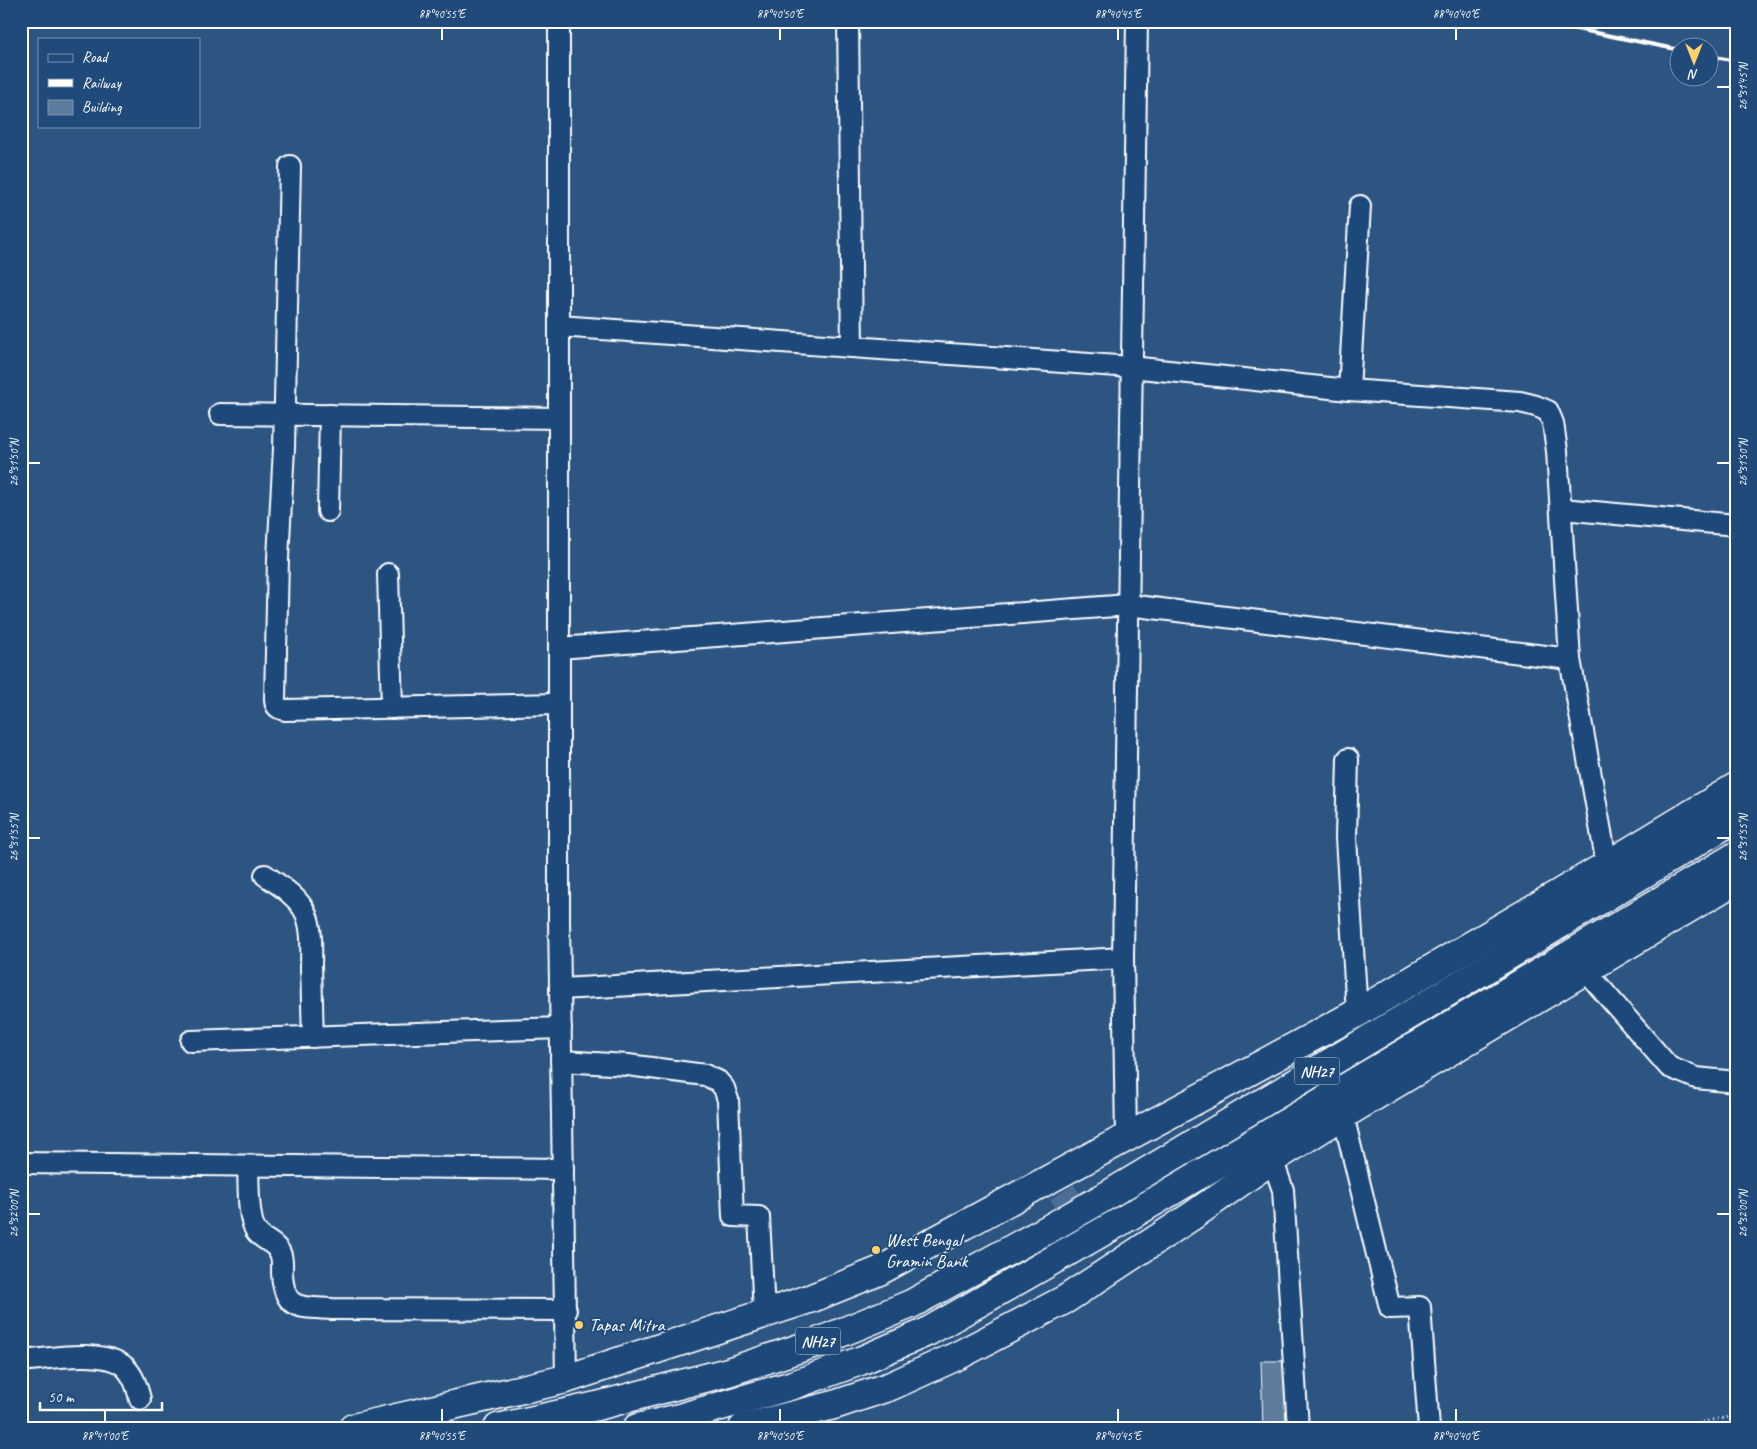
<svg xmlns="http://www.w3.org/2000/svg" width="1757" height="1449" font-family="Caveat,sans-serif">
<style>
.building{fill:#5e7c9f;stroke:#fff}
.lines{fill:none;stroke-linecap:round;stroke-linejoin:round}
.secondary-tunnel{stroke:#4c6e95;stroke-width:28;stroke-dasharray:28 14;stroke-linecap:butt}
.street-casing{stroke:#fff;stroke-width:24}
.secondary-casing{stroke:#fff;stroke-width:31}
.highway-casing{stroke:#fff;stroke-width:31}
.path{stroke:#fff;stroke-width:3;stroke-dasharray:1 4;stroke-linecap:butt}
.street{stroke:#1f4a7a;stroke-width:20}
.secondary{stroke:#1f4a7a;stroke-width:28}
.highway{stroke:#1f4a7a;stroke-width:28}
.rail{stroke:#fff;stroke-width:4}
.highway-bridge-casing{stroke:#fff;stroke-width:31;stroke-linecap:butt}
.highway-bridge{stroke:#1f4a7a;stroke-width:28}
.ticks{fill:none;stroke:#fff;stroke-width:2}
.poi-dot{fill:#ffd166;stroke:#1f4a7a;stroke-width:2}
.labels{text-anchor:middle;stroke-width:4;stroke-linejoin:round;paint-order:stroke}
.shield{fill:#1f4a7a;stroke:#bcc9d7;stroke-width:1}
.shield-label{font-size:16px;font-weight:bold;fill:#fff}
.poi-label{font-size:18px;fill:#fff;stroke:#1f4a7a;text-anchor:start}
.neatline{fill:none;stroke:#fff;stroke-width:2}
.ticks-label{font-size:12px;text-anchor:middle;fill:#fff}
</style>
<rect width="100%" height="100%" fill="#2c5582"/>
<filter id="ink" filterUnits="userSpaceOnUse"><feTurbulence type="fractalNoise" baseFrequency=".02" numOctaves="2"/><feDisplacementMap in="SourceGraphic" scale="10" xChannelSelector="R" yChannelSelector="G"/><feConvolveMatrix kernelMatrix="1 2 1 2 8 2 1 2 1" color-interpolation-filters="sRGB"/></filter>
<g filter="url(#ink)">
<path class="building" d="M1261,1361H1288L1290,1428H1263Z"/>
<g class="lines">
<path class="secondary-tunnel" d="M1062,1192L1095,1244"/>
<g class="street-casing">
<g id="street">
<path d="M559,21V920L566,1379"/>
<path d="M848,21L852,347"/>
<path d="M290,166L284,448L278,558L275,699C275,706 278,709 286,710L559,704"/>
<path d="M559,326L1131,367L1349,390L1520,402L1536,406L1548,411L1553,423L1557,451L1570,659L1607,865"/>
<path d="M1349,390L1360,206"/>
<path d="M220,414L559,418"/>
<path d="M1562,509L1736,525"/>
<path d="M328,511L330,415"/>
<path d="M388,574L392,708"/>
<path d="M559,648L1128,605L1570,659"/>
<path d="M1348,759L1346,838L1357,1013"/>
<path d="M265,875C279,885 299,897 306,914C313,930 311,951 311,968C312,991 312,1014 313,1037"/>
<path d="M1585,970L1669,1067L1696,1078L1736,1082"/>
<path d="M560,989L1123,958"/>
<path d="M191,1041L561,1028"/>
<path d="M561,1061L628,1065L705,1075L718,1081L724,1088L728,1100L733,1216L759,1217L764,1313"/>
<path d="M1343,1115L1390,1308L1420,1307L1429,1428"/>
<path d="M1126,1136L1123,958L1137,21"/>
<path d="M1270,1161L1276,1170L1283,1190L1298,1428"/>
<path d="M21,1163L563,1169"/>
<path d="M248,1166C249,1183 247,1217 256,1231C262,1240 274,1242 279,1251C283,1257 282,1266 282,1273C284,1311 300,1307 332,1309L566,1310"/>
<path d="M21,1361C47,1359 104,1348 125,1367C134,1376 137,1387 140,1399"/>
</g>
</g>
<g class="secondary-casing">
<g id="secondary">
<path d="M353,1428L566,1379L812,1298L879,1271L1357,1013L1607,865L1736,787"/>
<path d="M743,1428L834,1405L891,1386L959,1355L1066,1299L1192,1216L1270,1161L1343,1115L1736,880"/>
</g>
</g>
<g class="highway-casing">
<g id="highway">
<path d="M1101,1199L1353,1049L1736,818"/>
<path d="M1118,1223L1736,856"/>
<path d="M498,1428L597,1406L728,1372L818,1342L911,1304L1052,1227"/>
<path d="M637,1428L683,1417L793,1385L860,1361L927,1332L1067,1252"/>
</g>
</g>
<path class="path" d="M1678,1428L1712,1420L1736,1416"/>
<use href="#street" class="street"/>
<use href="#secondary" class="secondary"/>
<use href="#highway" class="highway"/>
<g class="rail">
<path d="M1537,21L1680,50"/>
<path d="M1710,56L1736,61"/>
</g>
<g class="highway-bridge-casing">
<g id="highway-bridge">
<path d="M1052,1227L1101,1199"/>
<path d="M1067,1252L1118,1223"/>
</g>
</g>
<use href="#highway-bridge" class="highway-bridge"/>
</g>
</g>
<path class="ticks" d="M442,28V40M780,28V40M1118,28V40M1456,28V40M1717,87H1730M28,463H40M1717,463H1730M28,838H40M1717,838H1730M28,1214H40M1717,1214H1730M105,1409V1422M442,1409V1422M780,1409V1422M1118,1409V1422M1456,1409V1422"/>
<g class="poi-dot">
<circle cx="876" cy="1250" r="5"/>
<circle cx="579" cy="1325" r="5"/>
</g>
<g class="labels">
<g class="shield">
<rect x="1294.5" y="1057.5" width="45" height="27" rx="4"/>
<rect x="795.5" y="1327.5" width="45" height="27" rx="4"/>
</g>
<g class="shield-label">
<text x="1317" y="1077">NH27</text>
<text x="818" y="1347">NH27</text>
</g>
<g class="poi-label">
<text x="886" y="1246">West Bengal<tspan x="886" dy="21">Gramin Bank</tspan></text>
<text x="589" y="1331">Tapas Mitra</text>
</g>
</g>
<rect width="1757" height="1449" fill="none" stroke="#1f4a7a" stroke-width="55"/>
<rect x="38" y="38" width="162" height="90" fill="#1f4a7a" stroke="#7992af"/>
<rect x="48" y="54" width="25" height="8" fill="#1f4a7a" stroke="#7992af"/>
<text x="82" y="62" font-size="15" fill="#ffffff">Road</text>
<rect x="48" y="79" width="25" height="8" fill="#ffffff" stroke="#7992af"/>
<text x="82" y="88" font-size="15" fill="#ffffff">Railway</text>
<rect x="48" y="100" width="25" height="15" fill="#5e7c9f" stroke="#7992af"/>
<text x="82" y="112" font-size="15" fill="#ffffff">Building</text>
<g transform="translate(1694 62) rotate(180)"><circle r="24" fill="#1f4a7a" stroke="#7992af"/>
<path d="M0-4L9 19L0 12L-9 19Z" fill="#ffd166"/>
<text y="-8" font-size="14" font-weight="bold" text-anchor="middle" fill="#ffffff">N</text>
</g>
<path d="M40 1402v8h122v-8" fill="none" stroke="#ffffff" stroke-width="2.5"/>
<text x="48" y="1402" font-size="15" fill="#ffffff" stroke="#1f4a7a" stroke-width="4" paint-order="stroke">50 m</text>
<rect x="28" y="28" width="1702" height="1394" class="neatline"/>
<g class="ticks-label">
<text x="442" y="18">88°40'55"E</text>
<text x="780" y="18">88°40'50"E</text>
<text x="1118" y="18">88°40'45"E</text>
<text x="1456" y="18">88°40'40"E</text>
<text transform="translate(1743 87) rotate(-90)" y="4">26°31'45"N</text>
<text transform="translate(1743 463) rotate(-90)" y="4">26°31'50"N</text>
<text transform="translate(14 463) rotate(-90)" y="4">26°31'50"N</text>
<text transform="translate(1743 838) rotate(-90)" y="4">26°31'55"N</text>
<text transform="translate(14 838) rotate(-90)" y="4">26°31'55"N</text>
<text transform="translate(1743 1214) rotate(-90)" y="4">26°32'00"N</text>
<text transform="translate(14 1214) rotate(-90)" y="4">26°32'00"N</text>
<text x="105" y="1440">88°41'00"E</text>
<text x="442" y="1440">88°40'55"E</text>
<text x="780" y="1440">88°40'50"E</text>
<text x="1118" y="1440">88°40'45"E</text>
<text x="1456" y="1440">88°40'40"E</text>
</g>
</svg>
